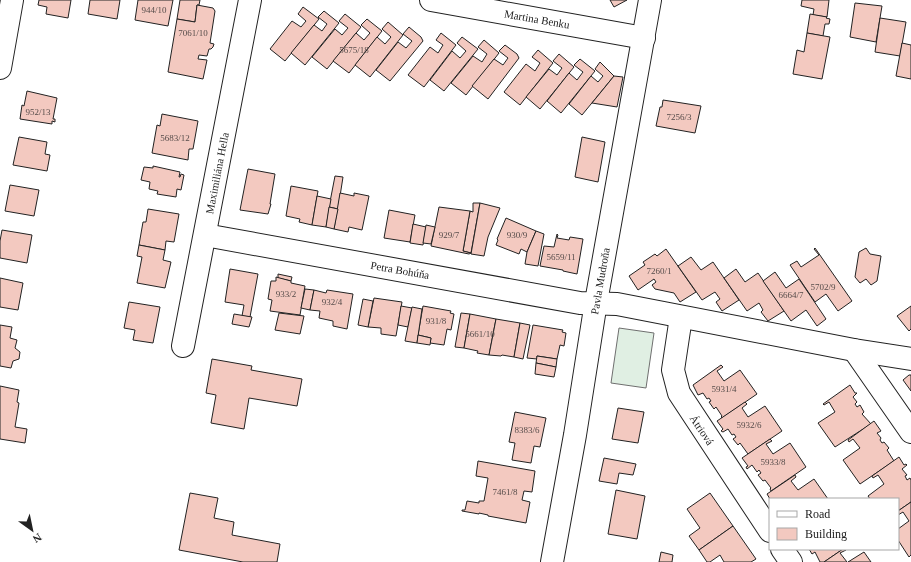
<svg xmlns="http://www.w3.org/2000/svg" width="911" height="562" font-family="Georgia,serif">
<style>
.green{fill:#e0efe3;stroke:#6f6f6f}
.building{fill:#f3c9c0;stroke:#222}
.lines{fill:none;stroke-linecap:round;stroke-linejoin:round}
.minor-casing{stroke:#222;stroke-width:24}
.minor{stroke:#fff;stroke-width:22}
.labels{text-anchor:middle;stroke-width:3;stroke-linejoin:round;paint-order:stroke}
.number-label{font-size:9px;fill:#564c4a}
.street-label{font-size:11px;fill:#222;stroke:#fff}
</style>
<rect width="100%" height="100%" fill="#fff"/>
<path class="green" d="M619,328L654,333L646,388L611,383Z"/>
<g class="building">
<path d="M39,0H71L68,18L46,14L47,7L38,5Z"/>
<path d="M90,0H120L117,19L88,14Z"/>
<path d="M138,0H173L168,26L135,20Z"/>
<path d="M180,0H200L199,5H197L195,22L177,19Z"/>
<path d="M610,0H627L614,7Z"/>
<path d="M802,0H829L827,17L813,15L814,9L801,6Z"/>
<path d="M855,3L882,6L876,42L850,37Z"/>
<path d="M197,5L213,8L215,11L210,43L214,44L213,47L211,49H209L207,56L199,55L198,59L207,60L203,79L168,72L177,19L195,22Z"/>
<path d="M303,7L319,19L285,61L270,49L292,21L301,27L306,21L298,14Z"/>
<path d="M324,11L339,23L305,65L291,53L314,25L322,31L327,24L318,17Z"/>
<path d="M345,14L361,27L327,69L312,57L335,29L342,35L348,28L339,21Z"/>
<path d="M810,14L827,17L826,18L830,19L829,24H825L823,36L807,33Z"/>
<path d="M880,18L906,22L900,56L875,52Z"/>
<path d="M367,19L382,31L349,73L333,61L356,33L364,40L370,33L361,25Z"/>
<path d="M388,22L403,35L370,77L355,65L377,37L385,44L391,37L382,29Z"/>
<path d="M409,27L421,37L423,41L390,81L376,70L398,42L406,48L412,41L403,34Z"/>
<path d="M441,33L456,45L424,87L408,75L430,47L438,53L443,45L436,40Z"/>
<path d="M807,33L830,37L822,79L793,74L797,50L804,52Z"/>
<path d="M462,37L478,49L444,91L430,80L452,51L460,58L466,51L457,43Z"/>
<path d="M484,40L499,53L466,95L451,83L473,56L482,62L487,54L478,47Z"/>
<path d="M902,43L911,45V79L896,76Z"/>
<path d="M505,45L517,54L519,58L488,99L472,86L494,59L503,65L508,58L499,51Z"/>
<path d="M538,50L553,63L520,105L504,92L526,64L535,71L540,63L532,57Z"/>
<path d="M559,54L574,67L540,109L526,97L549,69L557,75L562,68L553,61Z"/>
<path d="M580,59L595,71L561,113L547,101L569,73L577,80L583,72L574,65Z"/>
<path d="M600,62L614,76L582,115L569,104L591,76L598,82L603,76L595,69Z"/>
<path d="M614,76L623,77L617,107L592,103Z"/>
<path d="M27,91L57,98L53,119H55V122L52,121V124L20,119L22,105L24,106Z"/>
<path d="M663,100L701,106L695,133L656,126L660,107H662Z"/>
<path d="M162,114L198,121L193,149H189L188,160L152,153L157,125L160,126Z"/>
<path d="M19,137L47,142L45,154L50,155L47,171L13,165Z"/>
<path d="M582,137L605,142L598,182L575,177Z"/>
<path d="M153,166L180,172L179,177H180L181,174L184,175L181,190L177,189L176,197L157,194L158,191L149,189L150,182L141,180L144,167L153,168Z"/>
<path d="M248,169L275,174L270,204H271L268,214L240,210Z"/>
<path d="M335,176L343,177L338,209L329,207Z"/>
<path d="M10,185L39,190L34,216L5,211Z"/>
<path d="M291,186L318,191L312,225L299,222L300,219L286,216Z"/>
<path d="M340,193L354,196V193L369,196L362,230L349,227L348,232L334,229Z"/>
<path d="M317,196L331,199L326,227L312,225Z"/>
<path d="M473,203H480L471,253L463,251L470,211L473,212Z"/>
<path d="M480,203L500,208L488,237L484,256L471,254Z"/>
<path d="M329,207L338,209L334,229L326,227Z"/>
<path d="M439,207L470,211L463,251L471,253L469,254L464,253L431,246Z"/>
<path d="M148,209L179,214L174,242L166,241L165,250L139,245L143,222H146Z"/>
<path d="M389,210L415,215L410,242L384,238Z"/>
<path d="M506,218L536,231L527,252L521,249L519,254L496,245L498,240L497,239Z"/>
<path d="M413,224L426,227L423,245L410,243Z"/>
<path d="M426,225L435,227L431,244L423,243Z"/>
<path d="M2,230L32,235L27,263L0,258V241Z"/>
<path d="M536,231L544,234L538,266L525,264L527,252Z"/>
<path d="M557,234L558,235L557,238L569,240L570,237L583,239L577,274L563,271V270L540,266L544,246L554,247Z"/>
<path d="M139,245L165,250L163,260L171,262L165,288L137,283L142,257L137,256Z"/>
<path d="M815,248L852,301L838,311L826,294L815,302L790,265L797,261L801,267L819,255L814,249Z"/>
<path d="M866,248L870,254L881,256L877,281L871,285L866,279L860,283L855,277L859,252Z"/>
<path d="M666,249L696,292L680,302L674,293L655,289L652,285L656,282L654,279L638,290L629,276L645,265L643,262L655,254L657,256Z"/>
<path d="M691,257L701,270L713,262L739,300L722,311L716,302L720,299L715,292L702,300L678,266Z"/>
<path d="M230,269L258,274L250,317L242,316L244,305L225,302Z"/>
<path d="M736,269L745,282L758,273L784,311L768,321L761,312L763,310L759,303L747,311L724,278Z"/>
<path d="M775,272L786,288L799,279L826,319L817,326L806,310L791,321L763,281Z"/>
<path d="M278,274L292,277L291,281L278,278Z"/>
<path d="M276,277L291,281V283L305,286L300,315L270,311L272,300L268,299L271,281H276Z"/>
<path d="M0,278L23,283L18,310L0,307Z"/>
<path d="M305,289L314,290L310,310L301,308Z"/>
<path d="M314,290L326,293L327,290L353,294L347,329L333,326V321L319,318L320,311L310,310Z"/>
<path d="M374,298L402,302L396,336L381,334V328L368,327Z"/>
<path d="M363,299L373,301L368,327L358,325Z"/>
<path d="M129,302L160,307L153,343L133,340L135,330L124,328Z"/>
<path d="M401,306L412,308L408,327L398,325Z"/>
<path d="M423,306L451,311L450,313L454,314L451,330L447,329L444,345L430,343L431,338L418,335Z"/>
<path d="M911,306V329L909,331L897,316Z"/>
<path d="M412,307L422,309L417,343L405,341Z"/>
<path d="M279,313L304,316L300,334L275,330Z"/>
<path d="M461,313L470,314L464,348L455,347Z"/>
<path d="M234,314L252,317L249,327L232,324Z"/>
<path d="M470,314L496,319L489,355L477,353L478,351L464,348Z"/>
<path d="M496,319L520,323L514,357L502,355L501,356L489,355Z"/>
<path d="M520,323L530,325L523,359L514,357Z"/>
<path d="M0,325L12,327L10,338L17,340L15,348L20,352L19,359L13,361L11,368L0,366Z"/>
<path d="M533,325L563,330L562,332L566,333L564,346L560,345L557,359L537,356V359L527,358Z"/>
<path d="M418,335L431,338L430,345L417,343Z"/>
<path d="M537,356L557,359L556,367L536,363Z"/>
<path d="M212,359L252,366L251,370L302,379L297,406L249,398L244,429L211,423L216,395L206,393Z"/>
<path d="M536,363L556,367L554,377L535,374Z"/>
<path d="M721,365L723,367L717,371L724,381L740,370L757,394L722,418L721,417L722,416L716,407L714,409L709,402L711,401L709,398L707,399L703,393L698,395L693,385Z"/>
<path d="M909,375H911V391L903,380Z"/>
<path d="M850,385L855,393H857L853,397L857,402L855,404L857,407L860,405L864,412L862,414L871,424L835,447L818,423L835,412L829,402L824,405L823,404Z"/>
<path d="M0,386L19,390L17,402L19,403L15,427L27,429L25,443L0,439Z"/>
<path d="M745,402L747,404L742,408L748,417L765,406L782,431L748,454L740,443L738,445L733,439L736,437L734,434L732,435L728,429L723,432L721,431L723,429L717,421Z"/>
<path d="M618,408L644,412L638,443L612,439Z"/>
<path d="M515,412L546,418L540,447L534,446L531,463L512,460L515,443L509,442Z"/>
<path d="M874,421L881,431L877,433L881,438L880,440L882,443L884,442L889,448L887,450L894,461L860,484L843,460L860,448L853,439L849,442L848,440Z"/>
<path d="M770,439L772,441L766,444L773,454L790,443L806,467L771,491L770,489L771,488L765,480L763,481L758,475L761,473L759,470L757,472L752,465L747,469L746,467L748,466L742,458Z"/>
<path d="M899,457L904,465L906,464L907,465L902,469L907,475L905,476L907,480L910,478L911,480V502L898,511V499H870L868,496L884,484L878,475L873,478L872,476Z"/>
<path d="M604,458L636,464L633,475L619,473L617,484L599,481Z"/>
<path d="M478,461L535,471L532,492L524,491L522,500L530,502L526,523L488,516V515L479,513V514L462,511V510H465L467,501L479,503V501H484L488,478L476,476Z"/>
<path d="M795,475L796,477L791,481L798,490L814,479L828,499H770L767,494Z"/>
<path d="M616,490L645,496L637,539L608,534Z"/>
<path d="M190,493L218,498L214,518L234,522L232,535L280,544L277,562H243L179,550Z"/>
<path d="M710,493L733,526L699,550L689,536L700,528L687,509Z"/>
<path d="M911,502V555L909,557L898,540V529L909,521L903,512L898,515V511Z"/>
<path d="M733,526L756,559L751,562H724L720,555L710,562H707L699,550Z"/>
<path d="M809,549H843L824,562H820L815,552L812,554Z"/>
<path d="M843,549L846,550L840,553L847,562H824Z"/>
<path d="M661,552L673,555L672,562H659Z"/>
<path d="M864,552L871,562H848Z"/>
</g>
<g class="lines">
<g class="minor-casing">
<g id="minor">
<path d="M431,0L644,38"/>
<path d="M0,68L12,0"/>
<path d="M205,235L580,303L617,304L854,350L911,359"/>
<path d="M681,317L673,370L679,393L770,531"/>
<path d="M183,346L250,0"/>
<path d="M854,350L911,432"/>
<path d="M782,549L791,562"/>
<path d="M552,562L575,435L596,302L650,0"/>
</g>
</g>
<use href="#minor" class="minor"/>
</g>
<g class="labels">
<g class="number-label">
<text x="154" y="13">944/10</text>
<text x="193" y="36">7061/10</text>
<text x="354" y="53">5675/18</text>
<text x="38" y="115">952/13</text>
<text x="679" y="120">7256/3</text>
<text x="175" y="141">5683/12</text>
<text x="449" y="238">929/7</text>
<text x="517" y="238">930/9</text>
<text x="561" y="260">5659/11</text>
<text x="659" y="274">7260/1</text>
<text x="823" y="290">5702/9</text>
<text x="286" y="297">933/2</text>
<text x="791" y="298">6664/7</text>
<text x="332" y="305">932/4</text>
<text x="436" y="324">931/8</text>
<text x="480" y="337">5661/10</text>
<text x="724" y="392">5931/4</text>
<text x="749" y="428">5932/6</text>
<text x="527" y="433">8383/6</text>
<text x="773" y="465">5933/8</text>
<text x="505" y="495">7461/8</text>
</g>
<g class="street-label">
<text transform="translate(537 19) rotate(10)" y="4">Martina Benku</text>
<text transform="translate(217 173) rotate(-79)" y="4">Maximiliána Hella</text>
<text transform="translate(400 270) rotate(10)" y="4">Petra Bohúňa</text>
<text transform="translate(600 281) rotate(-80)" y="4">Pavla Mudroňa</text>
<text transform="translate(702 430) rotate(56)" y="4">Átriová</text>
</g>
</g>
<rect x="769" y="498" width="130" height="52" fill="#ffffff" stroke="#a7a7a7"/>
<rect x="777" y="511" width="20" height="6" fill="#ffffff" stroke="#a7a7a7"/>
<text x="805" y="518" font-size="12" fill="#222222">Road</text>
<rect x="777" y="528" width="20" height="12" fill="#f3c9c0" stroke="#a7a7a7"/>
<text x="805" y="538" font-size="12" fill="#222222">Building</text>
<g transform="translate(32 530) rotate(147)" stroke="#ffffff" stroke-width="3" paint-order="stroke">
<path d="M0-3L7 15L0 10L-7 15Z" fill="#222222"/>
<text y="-6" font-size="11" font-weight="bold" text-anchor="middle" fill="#222222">N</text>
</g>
</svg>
